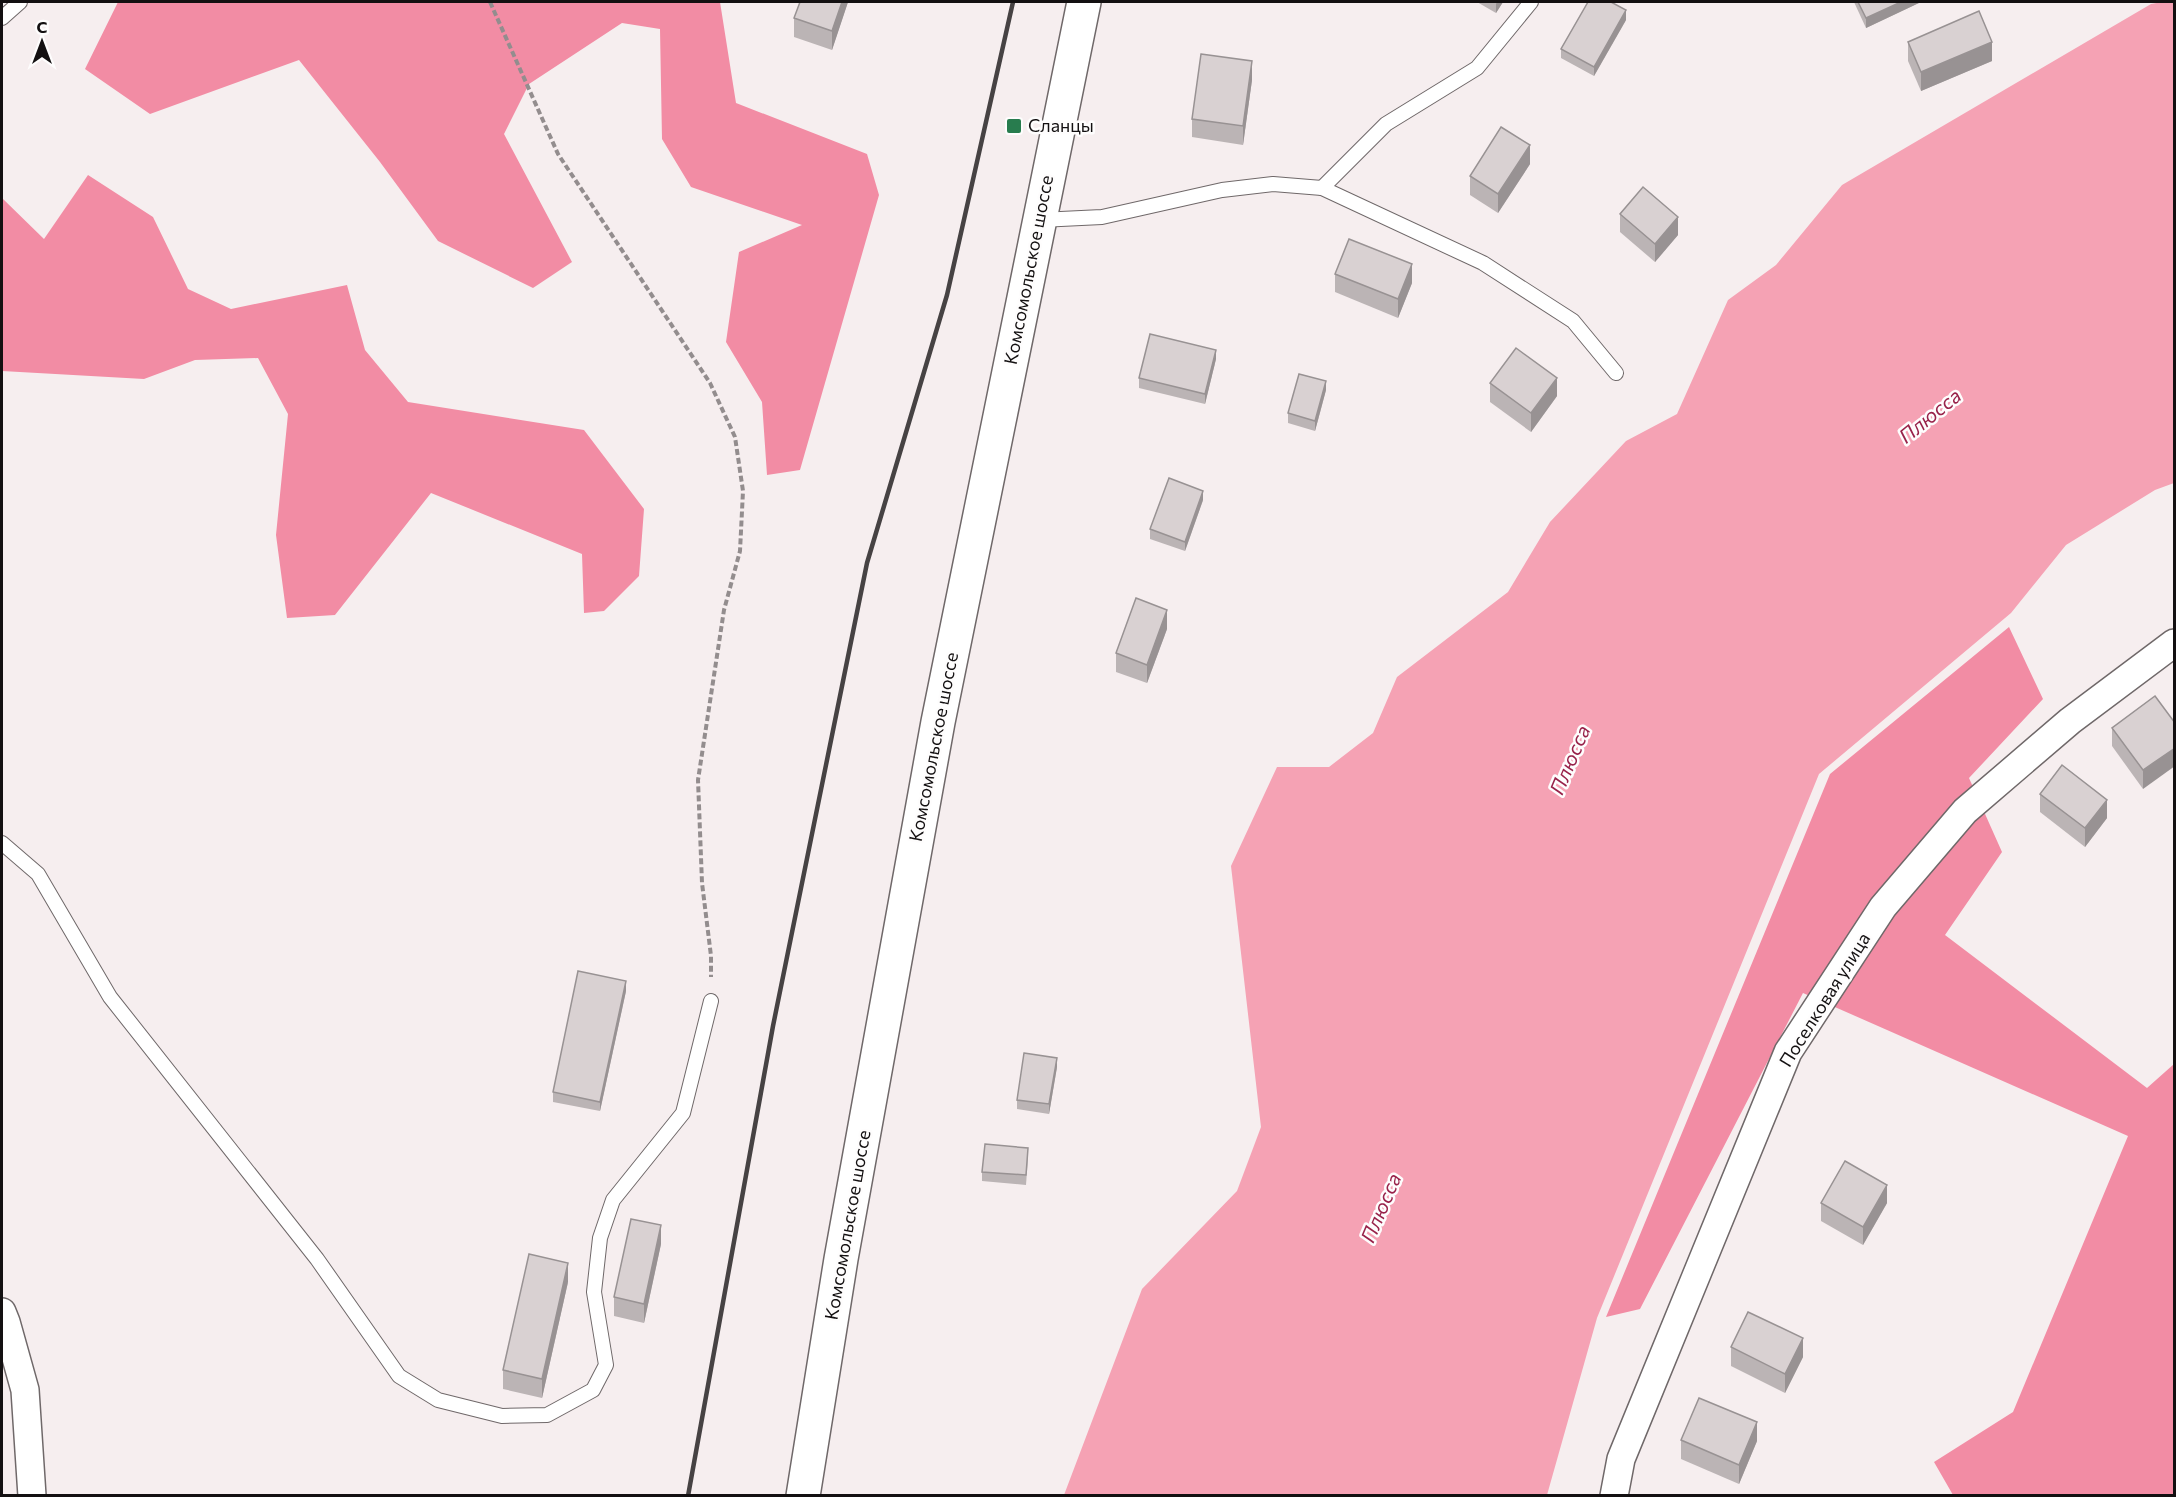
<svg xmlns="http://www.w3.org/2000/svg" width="2176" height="1497" font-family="Commissioner,sans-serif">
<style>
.forest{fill:#f28ca4}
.water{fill:#f5a2b4}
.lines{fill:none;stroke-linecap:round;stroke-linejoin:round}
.service-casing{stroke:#6f6869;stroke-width:16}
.minor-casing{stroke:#6f6869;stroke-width:30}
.secondary-casing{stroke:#6f6869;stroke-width:36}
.path{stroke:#938d8e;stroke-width:4;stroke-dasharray:6 3;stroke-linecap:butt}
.service{stroke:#fff;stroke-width:14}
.minor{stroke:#fff;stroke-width:27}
.secondary{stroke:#fff;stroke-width:33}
.rail{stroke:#464243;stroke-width:4.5}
.wall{fill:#bbb4b5}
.shaded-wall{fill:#989293}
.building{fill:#d9d1d2;stroke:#989293;stroke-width:1.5}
.poi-dot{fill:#287c4e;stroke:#fefdfd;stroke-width:2}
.labels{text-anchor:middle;stroke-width:5;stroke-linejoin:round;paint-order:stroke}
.poi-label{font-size:18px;fill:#131011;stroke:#fefdfd;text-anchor:start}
.street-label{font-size:18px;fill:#131011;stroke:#fefdfd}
.water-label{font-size:20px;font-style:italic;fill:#98224a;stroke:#fefdfd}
</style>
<rect width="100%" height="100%" fill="#f6eeef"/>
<g class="forest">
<path d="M118,2H720L736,103L867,154L879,195L800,470L767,475L762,402L726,342L739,252L802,225L691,187L662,139L660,29L622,23L529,84L504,134L572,262L533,288L438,241L380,162L299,60L150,114L85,69Z"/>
<path d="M88,175L153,217L188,289L231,309L347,285L365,350L408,402L584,430L644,509L639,576L604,611L584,613L582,554L431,493L335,615L287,618L276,535L288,414L258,358L195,360L144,379L2,371V198L44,239Z"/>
<path d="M2009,627L2043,699L1969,778L2002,852L1945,935L2147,1088L2174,1064V1495H1953L1934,1462L2013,1412L2128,1136L1803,993L1640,1309L1606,1317L1830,774Z"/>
</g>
<path class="water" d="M2162,2H2174V483L2155,490L2066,545L2011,613L1819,774L1597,1318L1547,1495H1064L1142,1289L1237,1191L1261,1127L1231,866L1277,767H1329L1373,733L1397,677L1508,592L1550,522L1626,441L1677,414L1728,300L1776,265L1842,185L2151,4Z"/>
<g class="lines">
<g class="service-casing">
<g id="service">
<path d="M2,18L20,2"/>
<path d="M1322,188L1386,124L1477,68L1531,2"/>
<path d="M1040,220L1102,217L1222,190L1273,184L1322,188L1483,263L1573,321L1616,373"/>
<path d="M2,843L38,874L110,997L317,1259L399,1376L438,1400L502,1416L547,1415L593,1390L606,1365L594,1292L600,1238L613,1200L683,1113L711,1001"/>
</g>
</g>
<g class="minor-casing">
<g id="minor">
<path d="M2,1312L6,1322L25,1390L32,1496"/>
<path d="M1614,1496L1621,1459L1788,1052L1883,907L1965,811L2070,721L2174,643"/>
</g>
</g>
<g class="secondary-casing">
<path id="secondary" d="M803,1496L841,1259L938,722L1084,2"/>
</g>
<path class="path" d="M490,2L558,154L710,383L735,437L743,491L740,551L724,610L698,780L702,883L711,956V977"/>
<use href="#service" class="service"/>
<use href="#minor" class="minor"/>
<use href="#secondary" class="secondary"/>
<path class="rail" d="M688,1496L773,1026L867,563L947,295L1013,2"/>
</g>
<g class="wall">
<path d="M848,2L832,50L794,37V18Z"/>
<path d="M1477,2H1503L1496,13Z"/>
<path d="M1854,2H1921L1866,28Z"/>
<path d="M1626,20L1594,76L1561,58V49Z"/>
<path d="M1908,42L1992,61L1921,91L1908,61Z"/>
<path d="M1252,80L1243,145L1192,137V119Z"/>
<path d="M1530,164L1498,213L1470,195V176Z"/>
<path d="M1620,214L1678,235L1655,262L1620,232Z"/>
<path d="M1335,274L1412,283L1398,318L1335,292Z"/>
<path d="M1216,359L1205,404L1139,388V378Z"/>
<path d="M1490,383L1557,396L1531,432L1490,402Z"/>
<path d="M1326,390L1315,431L1288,423V413Z"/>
<path d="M1203,500L1185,551L1150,539V529Z"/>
<path d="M1167,629L1147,683L1116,672V653Z"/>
<path d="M2155,696L2143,789L2112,746V728Z"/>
<path d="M2040,794L2107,818L2085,847L2040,812Z"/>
<path d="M626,991L600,1111L553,1102V1092Z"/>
<path d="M1057,1067L1049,1114L1017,1109V1100Z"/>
<path d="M1028,1157L1026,1185L982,1181V1172Z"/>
<path d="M1821,1203H1887L1863,1245L1821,1221Z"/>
<path d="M661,1244L644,1323L614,1316V1297Z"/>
<path d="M568,1282L542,1398L503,1389V1370Z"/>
<path d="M1731,1347L1803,1357L1785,1393L1731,1366Z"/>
<path d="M1681,1440L1757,1441L1739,1484L1681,1459Z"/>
</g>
<g class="shaded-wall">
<path d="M842,2H848L832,50V31Z"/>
<path d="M1497,2H1503L1496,13V4Z"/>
<path d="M1901,2H1921L1866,28V18Z"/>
<path d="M1626,10V20L1594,76V67Z"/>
<path d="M1992,42V61L1921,91V72Z"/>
<path d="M1252,61V80L1243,145V126Z"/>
<path d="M1530,145V164L1498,213V194Z"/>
<path d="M1678,217V235L1655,262V244Z"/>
<path d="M1412,264V283L1398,318V299Z"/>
<path d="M1216,350V359L1205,404V394Z"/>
<path d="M1557,378V396L1531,432V413Z"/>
<path d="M1326,381V390L1315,431V421Z"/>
<path d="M1203,491V500L1185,551V542Z"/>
<path d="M1167,610V629L1147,683V665Z"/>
<path d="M2175,748V766L2143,789V770Z"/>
<path d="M2107,800V818L2085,847V828Z"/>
<path d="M626,981V991L600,1111V1102Z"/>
<path d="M1057,1058V1067L1049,1114V1104Z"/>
<path d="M1887,1185V1203L1863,1245V1227Z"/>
<path d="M661,1225V1244L644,1323V1304Z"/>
<path d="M568,1263V1282L542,1398V1379Z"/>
<path d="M1803,1338V1357L1785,1393V1374Z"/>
<path d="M1757,1422V1441L1739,1484V1465Z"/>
</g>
<g class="building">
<path d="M800,2H842L832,31L794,18Z"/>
<path d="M1588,2H1611L1626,10L1594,67L1561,49Z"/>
<path d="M1858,2H1901L1866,18Z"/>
<path d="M1979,11L1992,42L1921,72L1908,42Z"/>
<path d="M1201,54L1252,61L1243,126L1192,119Z"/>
<path d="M1501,127L1530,145L1498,194L1470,176Z"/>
<path d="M1643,187L1678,217L1655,244L1620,214Z"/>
<path d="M1349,239L1412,264L1398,299L1335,274Z"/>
<path d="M1150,334L1216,350L1205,394L1139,378Z"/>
<path d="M1516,348L1557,378L1531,413L1490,383Z"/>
<path d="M1299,374L1326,381L1315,421L1288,413Z"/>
<path d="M1169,478L1203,491L1185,542L1150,529Z"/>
<path d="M1136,598L1167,610L1147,665L1116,653Z"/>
<path d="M2155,696L2175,723V748L2143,770L2112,728Z"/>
<path d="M2062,765L2107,800L2085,828L2040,794Z"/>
<path d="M578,971L626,981L600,1102L553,1092Z"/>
<path d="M1024,1053L1057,1058L1049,1104L1017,1100Z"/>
<path d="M985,1144L1028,1148L1026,1175L982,1172Z"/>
<path d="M1845,1161L1887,1185L1863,1227L1821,1203Z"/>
<path d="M631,1219L661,1225L644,1304L614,1297Z"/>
<path d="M529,1254L568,1263L542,1379L503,1370Z"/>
<path d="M1748,1312L1803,1338L1785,1374L1731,1347Z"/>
<path d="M1699,1398L1757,1422L1739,1465L1681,1440Z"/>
</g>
<rect class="poi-dot" x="1006" y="118" width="16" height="16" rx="3"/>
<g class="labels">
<g class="poi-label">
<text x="1028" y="132">Сланцы</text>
</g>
<g class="street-label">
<text transform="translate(1029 270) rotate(-79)" y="6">Комсомольское шоссе</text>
<text transform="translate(934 747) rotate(-79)" y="6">Комсомольское шоссе</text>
<text transform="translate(1825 1000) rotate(-58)" y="6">Поселковая улица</text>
<text transform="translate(848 1225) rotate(-80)" y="6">Комсомольское шоссе</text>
</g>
<g class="water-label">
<text transform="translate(1930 416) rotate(-39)" y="7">Плюсса</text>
<text transform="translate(1570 760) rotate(-67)" y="7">Плюсса</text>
<text transform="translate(1381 1208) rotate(-67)" y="7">Плюсса</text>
</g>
</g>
<rect width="2176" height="1497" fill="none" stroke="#131011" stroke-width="6"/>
<g transform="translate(42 42)" stroke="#fefdfd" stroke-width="4.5" paint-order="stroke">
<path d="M0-4.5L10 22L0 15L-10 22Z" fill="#131011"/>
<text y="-9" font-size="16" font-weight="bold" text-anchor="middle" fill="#131011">С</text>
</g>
</svg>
